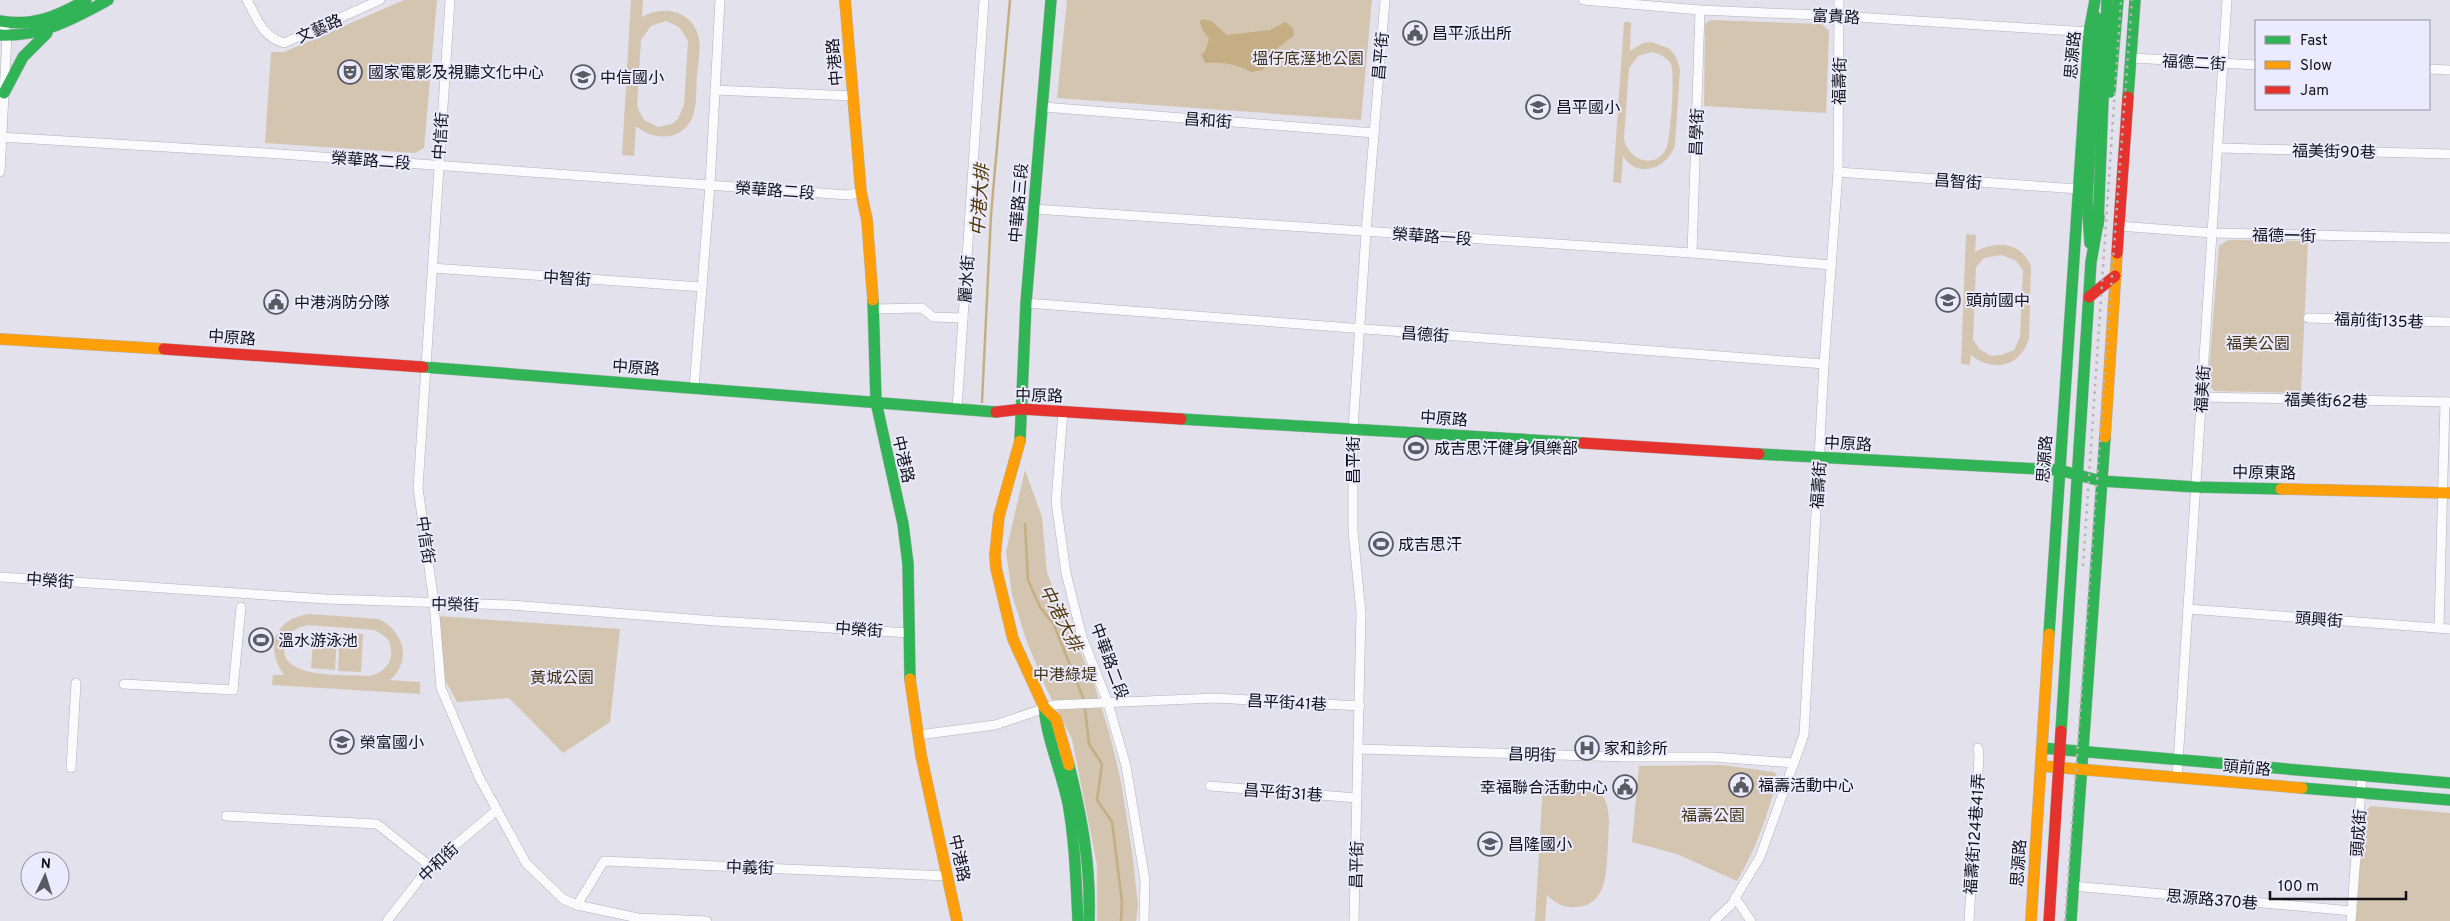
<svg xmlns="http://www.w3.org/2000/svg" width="2450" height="921" font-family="Overpass,'Noto Sans TC',sans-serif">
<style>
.green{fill:#d4c5b0;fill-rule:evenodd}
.water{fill:#c5ae83}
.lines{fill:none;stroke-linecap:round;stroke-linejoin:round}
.stream{stroke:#c5ae83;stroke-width:2.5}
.street-casing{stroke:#b2b2ba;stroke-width:10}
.fast-casing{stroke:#b2b2ba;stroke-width:12}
.slow-casing{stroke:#b2b2ba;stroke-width:12}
.jam-casing{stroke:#b2b2ba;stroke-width:12}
.street{stroke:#fbfafc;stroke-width:9}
.fast{stroke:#30b455;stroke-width:11}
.slow{stroke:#ff9f0a;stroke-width:11}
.jam{stroke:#e5322d;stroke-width:11}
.rail{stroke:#b5b5b7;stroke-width:2.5;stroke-dasharray:2.5 5;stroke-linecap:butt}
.labels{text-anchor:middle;stroke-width:4;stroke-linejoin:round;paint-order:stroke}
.street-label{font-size:16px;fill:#111117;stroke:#ebeafe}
.poi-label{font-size:16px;fill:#111117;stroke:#ebeafe;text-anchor:start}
.park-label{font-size:16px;fill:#423416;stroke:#ebeafe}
.water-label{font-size:18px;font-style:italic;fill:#503900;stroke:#ebeafe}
</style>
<rect width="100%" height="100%" fill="#e2e1ec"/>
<g class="green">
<path d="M404,0H437L424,148L415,153L265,143L271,52H284Z"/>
<path d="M631,0H643L642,17C664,4 694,11 699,39C701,50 698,63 697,74C696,88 697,103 693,116C683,142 653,141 636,126L634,156L622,155ZM666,21L679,27L688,41L684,105L678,119L672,124L658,127L644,120L637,106L641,40L651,26Z"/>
<path d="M1067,0H1372L1361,120L1057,98Z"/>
<path d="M1710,20L1822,24L1829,31L1826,113L1704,106L1705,24Z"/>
<path d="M1624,22H1631L1630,51L1643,43L1652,42L1670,49L1676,57L1680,69L1675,145C1668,168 1638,180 1623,156L1621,183L1613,182ZM1652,52C1660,54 1667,57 1671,64C1675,74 1671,140 1666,149C1654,171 1628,159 1624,139L1629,68L1638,56Z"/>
<path d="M1966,234L1976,235L1975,252C1997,240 2021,242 2031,266L2029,338C2021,367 1993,373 1971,355L1970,365L1961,364ZM2001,255L2015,260L2023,270L2020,337L2014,350L2001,355L1991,356L1979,349L1973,339L1976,267L1984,258Z"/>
<path d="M2228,240L2308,241L2301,393L2214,391L2208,383L2219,246Z"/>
<path d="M1025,470L1042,517L1047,573L1094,684L1110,735L1121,782L1132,852L1138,905L1136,921H1097V865L1072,739L1046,688L1027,642L1012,595L1006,552Z"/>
<path d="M309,614L379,619C403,631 413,660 390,680L420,682V694L272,685L273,675H284C265,647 274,619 309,614ZM308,625L375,630L388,639C396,657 389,671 370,676C348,674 275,681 285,643C288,632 297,627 308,625Z"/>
<path d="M438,616L620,629L610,722L563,753L509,698L457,702L444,678Z"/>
<path d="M314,631L337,633L335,670L311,668Z"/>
<path d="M340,633L363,634L361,672L338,671Z"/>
<path d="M1722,765L1774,772L1778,778C1767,815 1757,848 1737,881L1677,854L1632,842L1639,766Z"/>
<path d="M1575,783C1613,786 1610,815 1608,844C1606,869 1609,907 1574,907C1563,908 1554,902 1547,895L1545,921H1535L1543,784L1554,785V793L1561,787Z"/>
<path d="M2371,806L2450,813V921H2356L2364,812Z"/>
</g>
<path class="water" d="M1202,19L1211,21L1227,35L1270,30L1285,22L1293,28L1294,35L1279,47L1263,70L1251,72C1234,63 1223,62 1205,63L1201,54L1205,52L1209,39L1202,29L1200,22Z"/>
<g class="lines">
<g class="stream">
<path d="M982,402L991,215L1010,0"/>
<path d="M1025,524L1028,580L1040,607L1054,625L1084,700L1089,744L1102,764L1097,800L1112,822L1122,902L1121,921"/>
</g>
<g class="street-casing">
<g id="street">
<path d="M247,0C257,18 262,37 284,43L380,0"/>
<path d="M450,0L418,488L434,603L441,688L479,777L526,863L563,899L577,905L638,918L707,921"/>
<path d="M1583,0L1700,10L1840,16L2089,32"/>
<path d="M2132,58L2256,65"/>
<path d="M2429,69L2450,70"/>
<path d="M715,90L853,96"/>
<path d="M1043,107L1374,133"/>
<path d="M0,137L266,153L848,195L861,192"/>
<path d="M2217,148L2450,154"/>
<path d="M0,172L7,36L2,21"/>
<path d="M1838,172L2078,189"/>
<path d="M1034,209L1692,253L1831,265"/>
<path d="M2118,226L2212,233L2450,238"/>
<path d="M1692,253L1700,10"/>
<path d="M432,268L702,287"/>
<path d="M1026,303L1824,364"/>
<path d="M874,309L922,308L933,317L963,318"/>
<path d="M2308,318L2450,322"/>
<path d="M694,388L710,185L720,0"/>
<path d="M2201,397L2450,402"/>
<path d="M957,409L984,0"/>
<path d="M1063,411L1056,502L1066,573L1082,637L1108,703L1126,766L1145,880L1144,921"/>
<path d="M0,577L326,599L511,605L716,621L909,633"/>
<path d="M2188,609L2450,629"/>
<path d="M2439,628L2445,402"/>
<path d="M124,684L233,690L241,607"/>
<path d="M918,735L995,725L1054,705L1215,698L1360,706"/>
<path d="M1359,749L1627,757H1713L1794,763"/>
<path d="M71,768L76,683"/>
<path d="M2177,778L2227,0"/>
<path d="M1210,786L1357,798"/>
<path d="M226,816L377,824L430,866"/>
<path d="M2073,886L2352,911"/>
<path d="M1735,898L1751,921"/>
<path d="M577,905L604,861L947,876"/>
<path d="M387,921L430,866L497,810"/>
<path d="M1354,921L1361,613L1353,531V429L1366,232L1385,0"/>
<path d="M1714,921L1731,905L1760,857L1804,735L1824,364L1838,172L1839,0"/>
<path d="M1969,921L1979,756L1978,748"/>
<path d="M2351,921L2362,776"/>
</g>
</g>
<g class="fast-casing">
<g id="fast">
<path d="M0,21C33,27 58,16 86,0"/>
<path d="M0,35C41,37 73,19 108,0"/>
<path d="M2110,92L2118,0"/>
<path d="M4,93L23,57L47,33"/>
<path d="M2128,97L2135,0"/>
<path d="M2098,225L2107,0"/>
<path d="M2090,243L2087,200L2097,36L2096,17"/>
<path d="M873,300L876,402L903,524L908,564L910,679"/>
<path d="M423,367L996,412"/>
<path d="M1181,419L1583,443"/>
<path d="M1020,441L1026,303L1051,0"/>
<path d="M1759,454L2059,470L2101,481L2195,487L2281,489"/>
<path d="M2049,634L2089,32L2095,0"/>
<path d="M1044,707C1047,740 1061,770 1068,803C1075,842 1076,881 1078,921"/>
<path d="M2061,731L2091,262L2099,217"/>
<path d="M2042,748L2450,783"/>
<path d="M1069,765C1082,819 1091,865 1089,921"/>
<path d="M2302,788L2450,800"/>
<path d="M2071,921L2105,437"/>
</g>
</g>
<g class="slow-casing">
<g id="slow">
<path d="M845,0L861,192L867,220L873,300"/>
<path d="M0,339L164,349"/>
<path d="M2105,437L2117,253"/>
<path d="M1020,441L999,516L995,555L996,568L1013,639L1044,707L1056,719L1069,765"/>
<path d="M2281,489L2450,493"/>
<path d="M910,679L921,755L957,921"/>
<path d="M2041,766L2302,788"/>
<path d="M2031,921L2049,634"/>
</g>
</g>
<g class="jam-casing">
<g id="jam">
<path d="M2117,253L2128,97"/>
<path d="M2089,297L2115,276"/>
<path d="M164,349L423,367"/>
<path d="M996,412L1022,409L1181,419"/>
<path d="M1583,443L1759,454"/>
<path d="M2049,921L2061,731"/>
</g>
</g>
<use href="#street" class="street"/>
<use href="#fast" class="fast"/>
<use href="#slow" class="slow"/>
<use href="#jam" class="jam"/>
<g class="rail">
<path d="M2083,566L2121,0"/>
<path d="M2065,921L2132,0"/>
</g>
</g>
<defs>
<g id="civic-ring" transform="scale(1.25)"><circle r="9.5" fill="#ebeafe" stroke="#5a5a62" stroke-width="1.5"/><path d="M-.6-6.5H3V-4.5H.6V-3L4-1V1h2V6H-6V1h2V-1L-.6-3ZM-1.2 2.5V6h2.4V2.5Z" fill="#5a5a62"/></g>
<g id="theatre-ring" transform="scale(1.25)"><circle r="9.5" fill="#ebeafe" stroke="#5a5a62" stroke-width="1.5"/><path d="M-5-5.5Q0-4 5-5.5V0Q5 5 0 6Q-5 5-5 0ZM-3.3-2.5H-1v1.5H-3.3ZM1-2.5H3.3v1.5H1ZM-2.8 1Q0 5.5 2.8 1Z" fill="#5a5a62"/></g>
<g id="school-ring" transform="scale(1.25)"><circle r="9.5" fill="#ebeafe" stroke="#5a5a62" stroke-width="1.5"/><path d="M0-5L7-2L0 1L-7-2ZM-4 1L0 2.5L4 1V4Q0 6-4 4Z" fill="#5a5a62"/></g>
<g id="stadium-ring" transform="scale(1.25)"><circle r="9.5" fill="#ebeafe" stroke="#5a5a62" stroke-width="1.5"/><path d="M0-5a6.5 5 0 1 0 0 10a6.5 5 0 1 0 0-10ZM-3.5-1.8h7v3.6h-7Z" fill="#5a5a62"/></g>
<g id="hospital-ring" transform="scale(1.25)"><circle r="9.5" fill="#ebeafe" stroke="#5a5a62" stroke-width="1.5"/><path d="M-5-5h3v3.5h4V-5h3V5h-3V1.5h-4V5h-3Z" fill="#5a5a62"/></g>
</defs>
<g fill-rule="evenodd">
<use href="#civic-ring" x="1415" y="33"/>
<use href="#theatre-ring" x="350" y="72"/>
<use href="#school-ring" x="583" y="77"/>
<use href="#school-ring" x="1538" y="107"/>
<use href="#school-ring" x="1948" y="300"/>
<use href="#civic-ring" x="276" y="302"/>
<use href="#stadium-ring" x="1416" y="448"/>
<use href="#stadium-ring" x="1381" y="544"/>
<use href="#stadium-ring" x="261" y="640"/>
<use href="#school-ring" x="342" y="742"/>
<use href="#hospital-ring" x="1587" y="748"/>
<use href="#civic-ring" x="1741" y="785"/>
<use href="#civic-ring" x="1625" y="787"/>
<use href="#school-ring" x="1490" y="844"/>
</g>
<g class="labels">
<g class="street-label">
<text transform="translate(1836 16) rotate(3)" y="6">富貴路</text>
<text transform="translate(319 28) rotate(-24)" y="6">文藝路</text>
<text transform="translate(2072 55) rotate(-85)" y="6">思源路</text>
<text transform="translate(1380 56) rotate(-85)" y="6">昌平街</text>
<text transform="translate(834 62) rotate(-95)" y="6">中港路</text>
<text transform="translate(2194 62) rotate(3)" y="6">福德二街</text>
<text transform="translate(1839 81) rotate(-89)" y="6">福壽街</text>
<text transform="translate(1208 120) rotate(4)" y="6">昌和街</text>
<text transform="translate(1696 132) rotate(-88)" y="6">昌學街</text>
<text transform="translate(440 136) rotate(-86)" y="6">中信街</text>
<text transform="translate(2334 151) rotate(1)" y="6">福美街90巷</text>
<text transform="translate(371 160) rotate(4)" y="6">榮華路二段</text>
<text transform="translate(1958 181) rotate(4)" y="6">昌智街</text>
<text transform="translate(775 190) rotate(4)" y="6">榮華路二段</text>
<text transform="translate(1018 203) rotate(-85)" y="6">中華路三段</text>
<text transform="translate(2284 235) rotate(1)" y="6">福德一街</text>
<text transform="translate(1432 236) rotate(4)" y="6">榮華路一段</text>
<text transform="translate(567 278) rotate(4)" y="6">中智街</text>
<text transform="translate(966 279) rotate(-86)" y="6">麗水街</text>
<text transform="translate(2379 320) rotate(2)" y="6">福前街135巷</text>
<text transform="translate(1425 334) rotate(4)" y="6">昌德街</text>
<text transform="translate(232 337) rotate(4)" y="6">中原路</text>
<text transform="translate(636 367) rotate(4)" y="6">中原路</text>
<text transform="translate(2202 389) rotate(-86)" y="6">福美街</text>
<text transform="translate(1039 395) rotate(1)" y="6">中原路</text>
<text transform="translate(2326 400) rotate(1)" y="6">福美街62巷</text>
<text transform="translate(1444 418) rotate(4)" y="6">中原路</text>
<text transform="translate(1848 443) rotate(3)" y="6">中原路</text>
<text transform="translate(904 459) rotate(77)" y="6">中港路</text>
<text transform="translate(2044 459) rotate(-86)" y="6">思源路</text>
<text transform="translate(1353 460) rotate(-90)" y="6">昌平街</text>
<text transform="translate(2264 472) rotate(1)" y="6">中原東路</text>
<text transform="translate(1818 485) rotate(-86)" y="6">福壽街</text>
<text transform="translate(426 540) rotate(82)" y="6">中信街</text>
<text transform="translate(50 580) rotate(4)" y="6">中榮街</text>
<text transform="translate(455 604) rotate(1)" y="6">中榮街</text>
<text transform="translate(2319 619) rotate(4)" y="6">頭興街</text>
<text transform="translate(859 629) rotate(4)" y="6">中榮街</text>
<text transform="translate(1110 661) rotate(70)" y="6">中華路二段</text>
<text transform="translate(1287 702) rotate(3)" y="6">昌平街41巷</text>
<text transform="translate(1532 754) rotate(2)" y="6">昌明街</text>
<text transform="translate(2247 767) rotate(5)" y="6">頭前路</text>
<text transform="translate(1283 792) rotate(4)" y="6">昌平街31巷</text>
<text transform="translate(2358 833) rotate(-86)" y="6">頭成街</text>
<text transform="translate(1974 834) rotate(-86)" y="6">福壽街124巷41弄</text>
<text transform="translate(960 858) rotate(78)" y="6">中港路</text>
<text transform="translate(438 862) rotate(-44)" y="6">中和街</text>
<text transform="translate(2018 863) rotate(-86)" y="6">思源路</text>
<text transform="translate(1356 865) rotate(-89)" y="6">昌平街</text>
<text transform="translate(750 867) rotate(2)" y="6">中義街</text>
<text transform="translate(2212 899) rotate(5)" y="6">思源路370巷</text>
</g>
<g class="poi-label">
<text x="1432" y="39">昌平派出所</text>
<text x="368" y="78">國家電影及視聽文化中心</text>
<text x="600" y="83">中信國小</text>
<text x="1556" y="113">昌平國小</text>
<text x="1966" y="306">頭前國中</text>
<text x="294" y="308">中港消防分隊</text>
<text x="1434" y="454">成吉思汗健身俱樂部</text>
<text x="1398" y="550">成吉思汗</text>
<text x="278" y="646">溫水游泳池</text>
<text x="360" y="748">榮富國小</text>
<text x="1604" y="754">家和診所</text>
<text x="1758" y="791">福壽活動中心</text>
<text x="1608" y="793" text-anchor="end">幸福聯合活動中心</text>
<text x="1508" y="850">昌隆國小</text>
</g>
<g class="park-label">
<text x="1308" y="64">塭仔底溼地公園</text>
<text x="2258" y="349">福美公園</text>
<text x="1065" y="680">中港綠堤</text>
<text x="562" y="683">黃城公園</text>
<text x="1713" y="821">福壽公園</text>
</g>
<g class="water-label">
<text transform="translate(980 200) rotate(-86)" y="6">中港大排</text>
<text transform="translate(1061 618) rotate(63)" y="6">中港大排</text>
</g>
</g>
<rect x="2255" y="20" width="175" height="90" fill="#ebeafe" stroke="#9493a2"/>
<rect x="2265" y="36" width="25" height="8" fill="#30b455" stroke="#9493a2"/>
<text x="2300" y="45" font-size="15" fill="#111117">Fast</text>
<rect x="2265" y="61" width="25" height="8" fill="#ff9f0a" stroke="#9493a2"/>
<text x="2300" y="70" font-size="15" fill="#111117">Slow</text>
<rect x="2265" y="86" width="25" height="8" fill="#e5322d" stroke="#9493a2"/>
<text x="2300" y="95" font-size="15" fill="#111117">Jam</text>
<g transform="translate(45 876) rotate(4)"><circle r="24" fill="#ebeafe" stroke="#9493a2"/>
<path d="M0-4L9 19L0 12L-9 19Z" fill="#5a5a62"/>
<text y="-8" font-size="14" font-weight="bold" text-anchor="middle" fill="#111117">N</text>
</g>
<path d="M2270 891v8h136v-8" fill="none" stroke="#111117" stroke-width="2.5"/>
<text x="2278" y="891" font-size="15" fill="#111117" stroke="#ebeafe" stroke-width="4" paint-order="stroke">100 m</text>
</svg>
